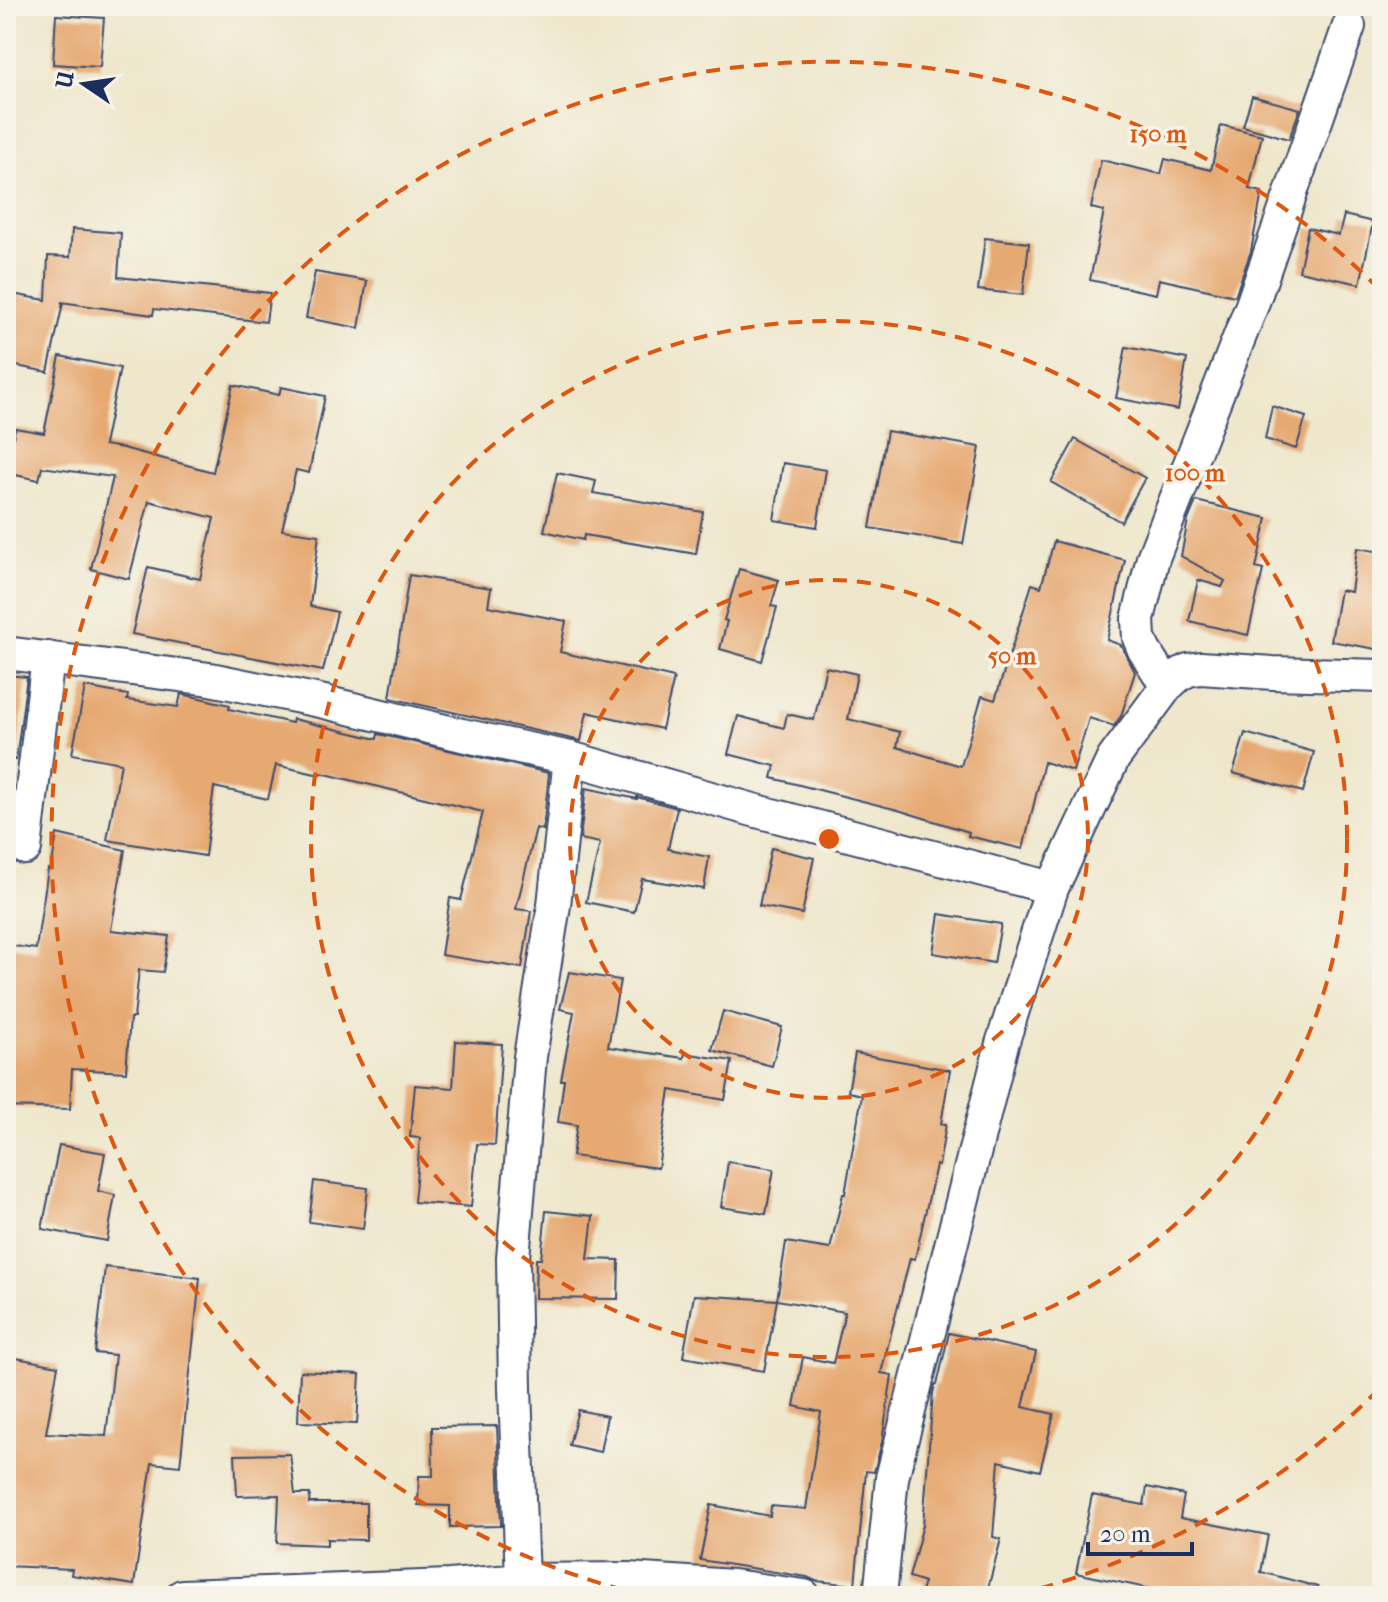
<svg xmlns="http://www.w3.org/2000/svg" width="1388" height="1602" font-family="'IM FELL French Canon',serif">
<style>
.building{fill:#e6a972}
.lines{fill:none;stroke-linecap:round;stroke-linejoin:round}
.minor-casing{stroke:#3b4b6e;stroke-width:36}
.minor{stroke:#fff;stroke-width:32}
.ring{fill:none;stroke:#de5710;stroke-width:4;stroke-dasharray:14 10}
.centre{fill:#de5710;stroke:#f7f3e8;stroke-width:4}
.ring-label{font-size:24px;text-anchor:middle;font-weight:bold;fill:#de5710;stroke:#f7f3e8;stroke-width:7;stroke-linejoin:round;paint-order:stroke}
</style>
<rect width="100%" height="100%" fill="#f7f3e8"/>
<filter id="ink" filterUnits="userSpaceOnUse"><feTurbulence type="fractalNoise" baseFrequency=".0125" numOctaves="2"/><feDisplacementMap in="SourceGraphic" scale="16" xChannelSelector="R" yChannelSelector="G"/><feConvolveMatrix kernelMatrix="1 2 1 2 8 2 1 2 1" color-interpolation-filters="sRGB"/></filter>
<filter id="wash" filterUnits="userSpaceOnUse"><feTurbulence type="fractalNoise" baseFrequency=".006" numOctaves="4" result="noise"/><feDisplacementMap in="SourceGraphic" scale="32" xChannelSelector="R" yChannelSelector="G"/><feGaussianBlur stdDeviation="1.8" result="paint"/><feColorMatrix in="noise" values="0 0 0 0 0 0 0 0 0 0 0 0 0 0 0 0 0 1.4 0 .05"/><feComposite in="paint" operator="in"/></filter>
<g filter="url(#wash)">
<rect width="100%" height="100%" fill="#eee7cc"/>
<g id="blocks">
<g class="building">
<path d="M56,15L104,18L100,67L53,64Z"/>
<path d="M1252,96L1300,109L1289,139L1243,126Z"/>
<path d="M1221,125L1262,135L1249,189L1262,192L1251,251L1235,296L1159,279L1156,294L1090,280L1104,211L1091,208L1101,160L1161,174L1165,159L1211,170Z"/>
<path d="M1344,215L1373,222L1360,284L1299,271L1308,228L1339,235Z"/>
<path d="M72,229L121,233L118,277L270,293L266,322L154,309L153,315L61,302L63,303L48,372L6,364V293L46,300L48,256L70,257Z"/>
<path d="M985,238L1029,243L1023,295L978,290Z"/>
<path d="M315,272L367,281L359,328L306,318Z"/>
<path d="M1126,347L1187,359L1178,410L1116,398Z"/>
<path d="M60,356L120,368L104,445L123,448L213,472L233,385L279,395L281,387L325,396L309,473L296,470L282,530L319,535L310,606L337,612L323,671L132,634L148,567L200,579L214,518L149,501L129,579L91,569L113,477L42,467L39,480L6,473L15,428L44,433Z"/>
<path d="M1272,406L1306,417L1296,449L1265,439Z"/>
<path d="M887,431L980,447L963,544L870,528Z"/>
<path d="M1075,439L1145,478L1121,522L1051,482Z"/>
<path d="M783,463L826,470L817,527L774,520Z"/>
<path d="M557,473L596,481L593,493L703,512L696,554L584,535L583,540L544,531Z"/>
<path d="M1196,501L1267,518L1256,568L1263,570L1248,635L1189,621L1198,580L1222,587L1225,581L1181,556L1188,520Z"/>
<path d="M1054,541L1125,560L1107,640L1121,645L1135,672L1121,716L1114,726L1089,718L1073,771L1044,762L1023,849L968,836L969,832L898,810L772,778L775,766L728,754L738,716L784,728L787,714L814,720L826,667L857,674L848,719L900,732L897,747L961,766L982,696L995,700L1032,584L1041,587Z"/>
<path d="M1357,548L1382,552V650L1331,641L1340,590L1351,592Z"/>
<path d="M739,569L779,580L771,606L777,607L762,661L720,649L727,621L724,620Z"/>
<path d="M409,575L491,588L488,606L566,621L560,652L674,678L662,729L587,712L581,741L390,698Z"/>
<path d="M6,675L27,677L16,760H6Z"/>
<path d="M85,687L128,695L127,700L178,707L181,694L191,696L230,705L229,709L292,723L293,719L377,739L378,734L549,773L543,830L536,828L516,909L531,911L522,968L441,955L450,898L461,900L483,812L321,773L320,775L276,765L268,799L214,787L205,856L107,840L121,763L72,754Z"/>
<path d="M1245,733L1314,752L1303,792L1233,773Z"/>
<path d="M586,788L637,799V797L677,808L668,849L709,857L704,889L642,879L634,912L586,902L600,843L580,839Z"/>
<path d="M57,834L125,850L111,930L169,936L163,972L139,970L134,1018H130L126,1072L72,1069L70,1109L6,1107V945L36,949L48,869L51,870Z"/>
<path d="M771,848L814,858L802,914L759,906Z"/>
<path d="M939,914L1001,924L994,963L933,953Z"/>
<path d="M569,972L620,980L608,1047L684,1058L685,1053L732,1061L725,1100L670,1090L658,1168L572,1156L577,1125L558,1122L564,1080H561L574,1012L560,1009Z"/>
<path d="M723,1011L782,1027L772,1066L712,1050Z"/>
<path d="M456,1041L502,1044L495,1145L477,1144L471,1207L414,1202L420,1138L410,1137L415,1085L453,1088Z"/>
<path d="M855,1053L950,1070L941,1124H946L939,1166L936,1165L915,1259L910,1258L881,1373L892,1375L882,1442L874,1472L866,1471L855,1585L816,1581L807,1577L700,1560L711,1505L770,1516L771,1506L806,1509L821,1412L794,1406L803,1357L833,1363L845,1312L777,1300L786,1242L830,1249L843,1194H845L862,1095L848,1092Z"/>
<path d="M59,1145L105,1153L98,1191L115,1195L107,1241L42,1229Z"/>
<path d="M728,1162L774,1169L766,1214L721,1207Z"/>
<path d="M314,1181L368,1188L363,1229L309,1222Z"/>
<path d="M546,1211L593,1216L588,1259L619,1260L618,1299L535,1298L536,1259H541Z"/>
<path d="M105,1267L200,1278L180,1466L152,1463L134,1585L71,1575L72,1569L6,1566V1490H8L12,1410L6,1409V1356L58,1366L46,1433L106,1436L115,1355L95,1353Z"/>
<path d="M694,1295L777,1300L764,1371L683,1357Z"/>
<path d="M949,1333L1036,1352L1023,1407L1054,1414L1040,1471L999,1461L993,1537L1001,1539L986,1596H920L924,1582L909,1577L923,1525L933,1393L935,1385H937Z"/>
<path d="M300,1371L360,1374L357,1424L298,1422Z"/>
<path d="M578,1410L607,1416L600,1452L569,1445Z"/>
<path d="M497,1426L501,1526L450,1527V1506L418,1505L419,1476H433L432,1427Z"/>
<path d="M290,1454L295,1494H310L309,1503H366V1540L327,1539V1545L277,1543L279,1495L237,1496L235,1455Z"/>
<path d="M1147,1487L1184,1495L1180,1518L1268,1535L1261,1572L1318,1587L1317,1596H1184L1076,1573L1092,1495L1144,1505Z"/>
</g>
</g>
</g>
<g filter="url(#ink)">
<use href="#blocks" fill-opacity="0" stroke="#3b4b6e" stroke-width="2"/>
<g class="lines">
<g class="minor-casing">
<g id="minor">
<path d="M6,653L210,679L320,701L462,735L570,758L753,810L1052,888"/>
<path d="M1167,686L1144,650L1139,638L1138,619L1153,558L1252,305L1349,26"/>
<path d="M25,848L48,658"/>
<path d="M522,1580L515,1389L513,1258L530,1057L554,905L570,758"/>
<path d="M182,1596L449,1586L522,1580L628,1579L733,1586L804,1596"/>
<path d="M880,1596L892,1478L1002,1044L1052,888L1113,759L1167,686L1179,675L1188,670L1201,668L1273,673L1382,676"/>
</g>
</g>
<use href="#minor" class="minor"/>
</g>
</g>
<g class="ring">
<circle cx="829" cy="839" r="259"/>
<circle cx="829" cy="839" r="518"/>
<path d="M1379 1389A778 778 0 0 1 1011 1596M647 1596A778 778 0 1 1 1379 289"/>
</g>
<circle cx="829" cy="839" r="12" class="centre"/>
<g class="ring-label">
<text x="1158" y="142">150 m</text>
<text x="1195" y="481">100 m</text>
<text x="1012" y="664">50 m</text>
</g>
<rect width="1388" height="1602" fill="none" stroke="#f7f3e8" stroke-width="32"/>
<g transform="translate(84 84) rotate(283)" stroke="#f7f3e8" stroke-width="6" paint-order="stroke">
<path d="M0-6L14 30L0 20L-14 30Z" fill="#1b2f5e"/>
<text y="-12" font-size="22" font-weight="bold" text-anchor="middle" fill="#1b2f5e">U</text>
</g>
<path d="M1088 1542v12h104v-12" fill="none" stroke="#1b2f5e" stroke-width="4"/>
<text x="1100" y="1542" font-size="24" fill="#1b2f5e" stroke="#f7f3e8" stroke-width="6" paint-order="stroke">20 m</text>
</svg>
